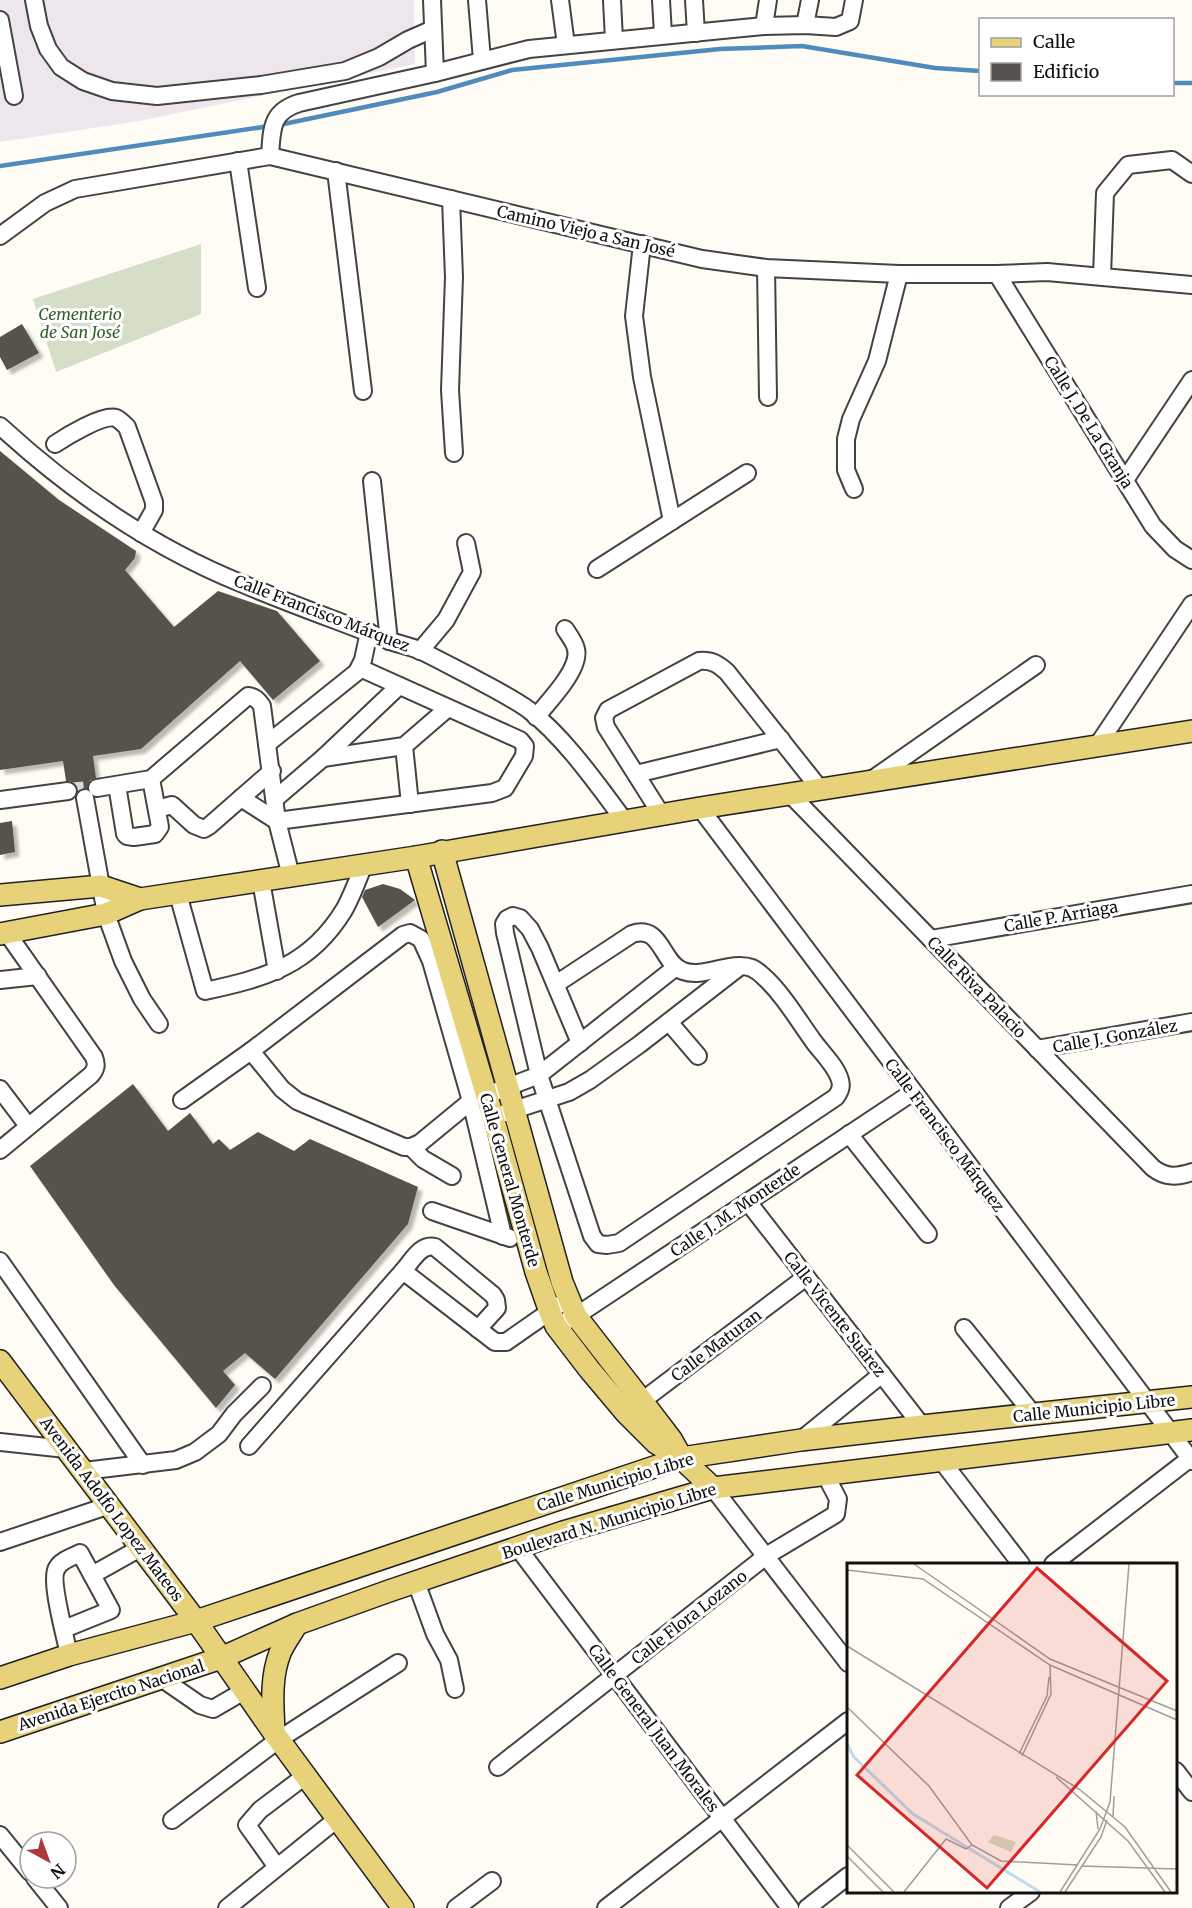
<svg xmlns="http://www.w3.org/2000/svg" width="1192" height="1908" font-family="Merriweather,serif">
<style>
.industrial{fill:#ede6ed}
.cemetery{fill:#d5dec6}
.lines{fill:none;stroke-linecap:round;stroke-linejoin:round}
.stream{stroke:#4f8cbd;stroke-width:4.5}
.building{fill:#57524e;filter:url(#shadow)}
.minor-tunnel{stroke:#dad9d2;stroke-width:16;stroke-dasharray:16 8;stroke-linecap:butt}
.minor-casing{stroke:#434343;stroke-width:20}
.major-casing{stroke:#212121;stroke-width:24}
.minor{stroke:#fff;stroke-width:16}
.major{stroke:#e7d27a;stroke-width:21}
.labels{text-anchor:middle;stroke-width:6;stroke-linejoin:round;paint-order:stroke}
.street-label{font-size:16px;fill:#101010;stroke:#fff}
.park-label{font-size:16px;font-style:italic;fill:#316028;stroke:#fff}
.inset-river{fill:none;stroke:#bfdbef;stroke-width:3}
.inset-road{fill:none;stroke:#9f9e99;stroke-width:1.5}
.view{fill:#d62828;fill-opacity:0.15;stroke:#d62828;stroke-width:3}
.inset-edge{fill:none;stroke:#101010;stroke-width:3}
</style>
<defs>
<filter id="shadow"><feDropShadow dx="4.5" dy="4.5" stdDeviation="1.5" flood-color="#0004"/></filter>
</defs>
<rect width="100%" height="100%" fill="#fefcf4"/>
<path class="industrial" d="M0,0H414L415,64L139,121L0,142Z"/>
<path class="cemetery" d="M201,244V314L56,372L33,299Z"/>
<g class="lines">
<g class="stream">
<path d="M1172,83H1192"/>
<path d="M279,125L437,92L512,70L720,49L802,46L935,68L980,71"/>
<path d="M0,166L270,126"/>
</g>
</g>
<g class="building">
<path d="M22,324L39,353L7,370L0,357V337Z"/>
<path d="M0,451L59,500L136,551L135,558L125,570L174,627L218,591L277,611L320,661L273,700L240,661L141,749L93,756L96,778L90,780L87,788L78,790L73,782L66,781L63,761L0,770Z"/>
<path d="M12,821L15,852L0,855V823Z"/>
<path d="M383,884L400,889L415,900L378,927L362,897L365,890Z"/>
<path d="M133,1084L168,1131L190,1113L213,1144L219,1139L230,1150L258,1132L294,1151L310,1139L418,1187L408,1224L275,1379L245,1353L223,1371L235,1385L216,1408L114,1285L30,1166Z"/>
</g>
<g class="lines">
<path class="minor-tunnel" d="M68,791L97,788"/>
<g class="minor-casing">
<g id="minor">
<path d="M34,0L39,26L48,49L61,67L83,81L112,91L157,96L261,85L345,71L379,57L408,40L433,29"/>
<path d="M432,0L435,73"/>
<path d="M477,0L482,60"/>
<path d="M560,0L566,45"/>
<path d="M612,0L614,40"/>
<path d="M661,0L663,34"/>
<path d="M694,0L696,33"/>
<path d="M0,20L14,96"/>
<path d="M805,25L810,0"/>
<path d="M764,26L768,0"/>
<path d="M270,156C272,130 270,112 299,103L435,73L529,49L764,26L805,25L836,27L850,21L854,0"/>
<path d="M238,161L257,288"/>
<path d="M336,171L363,391"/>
<path d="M451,199L454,277L450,390L454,453"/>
<path d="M0,236L45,203L75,189L270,156L702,259L766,268L899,274H997L1047,272L1192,285"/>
<path d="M642,244L634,316L642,377L672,521"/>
<path d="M766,268L768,397"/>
<path d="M997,274L1153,526L1175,549L1192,560"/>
<path d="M1102,276L1105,193L1128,165L1172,160L1192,174"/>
<path d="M0,426C73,493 151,547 243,584C290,604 339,621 387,640C398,644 410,646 421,651C438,659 454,668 470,676C490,687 511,697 529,710C565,738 597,784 624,820"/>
<path d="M55,444C67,436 103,414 116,418C120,420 124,424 127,427L154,502V510L141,533"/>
<path d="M1125,480L1192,380"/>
<path d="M372,481L389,641"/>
<path d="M854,489L846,470V439L851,419L877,361L899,274"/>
<path d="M597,569L747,473"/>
<path d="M420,651L446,620L472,572L466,543"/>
<path d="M536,717C548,702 581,669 576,649C575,643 569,635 565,629"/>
<path d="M267,744L357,672L363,660L369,632"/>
<path d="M404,746L410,804"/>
<path d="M1097,746L1192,604"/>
<path d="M323,758L404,746L448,708"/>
<path d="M636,774L781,739"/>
<path d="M870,781L1036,665"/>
<path d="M117,785L125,834L127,836L134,837L155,834L160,827L151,779"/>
<path d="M97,788L151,779L248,696C255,697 258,700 262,706L277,821L291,876"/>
<path d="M790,794L1153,1168C1166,1178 1177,1177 1192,1172"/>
<path d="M85,798L106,914L123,961L142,999L159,1024"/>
<path d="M241,798L277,821L492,793L505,788L524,756L525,746L520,740L360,668"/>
<path d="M275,799L323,758L399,686"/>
<path d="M0,800L68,791"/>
<path d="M700,808L1192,1461"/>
<path d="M157,809L172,805L194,825L204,829L209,826L272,771"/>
<path d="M661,814L606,727L604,718L608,710L699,661C712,660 718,664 727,672L820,789"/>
<path d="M261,881L277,971"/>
<path d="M178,894L205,991C265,978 310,966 344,910C352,896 358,879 364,864"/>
<path d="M931,939L1192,894"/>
<path d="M0,980L38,976"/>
<path d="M556,984L632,934C662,924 661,963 683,971C704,979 730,960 752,968C756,970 760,973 763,976C783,994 798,1020 814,1042C822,1053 836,1066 840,1080C842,1087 840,1091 836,1097L619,1243L607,1245L598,1244L592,1236L539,1075L676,967"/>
<path d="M669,1022L698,1056"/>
<path d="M1037,1049L1192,1022"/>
<path d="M0,1089L28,1126"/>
<path d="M182,1100L251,1051"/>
<path d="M502,1114L569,1092L590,1080L640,1044L738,968"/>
<path d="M849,1134L928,1234"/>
<path d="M411,1147L423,1159L452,1176"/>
<path d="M0,1150L91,1075C96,1069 97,1065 94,1057L7,933"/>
<path d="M748,1202L922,1426"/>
<path d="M432,1211L510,1238"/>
<path d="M503,1236L471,1101L431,961L421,939L410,933L403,935L251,1051L282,1089L297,1101L404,1147H411L420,1143L471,1101L539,1075L505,933L504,924L507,919L513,916L520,918L530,929L540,948L580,1043"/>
<path d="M0,1261L143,1465"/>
<path d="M403,1271C412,1261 421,1243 435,1247L493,1295L496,1300L497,1308L478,1329"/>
<path d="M566,1321L576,1316L913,1092"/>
<path d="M964,1328L1033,1414"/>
<path d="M634,1407L806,1277"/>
<path d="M801,1440L882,1374"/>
<path d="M0,1442L66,1449"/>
<path d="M249,1446L403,1271L495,1342H506L559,1305"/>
<path d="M941,1460L1021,1564"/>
<path d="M84,1471L176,1460L195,1452L219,1434L234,1414L262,1386"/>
<path d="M713,1488L848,1663"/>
<path d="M0,1542L110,1505"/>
<path d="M518,1548L790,1908"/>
<path d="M1053,1564L1192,1457"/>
<path d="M92,1575L142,1547"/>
<path d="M416,1582L435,1634L449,1660L455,1689"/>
<path d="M64,1629L111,1610L80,1553C73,1557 61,1560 57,1568C49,1579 66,1639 69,1655"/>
<path d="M161,1678L200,1705L213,1709L244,1691"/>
<path d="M498,1767L766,1556L836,1514L838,1499L825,1474"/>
<path d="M1176,1771L1192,1792"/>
<path d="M172,1820L278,1740L398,1663"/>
<path d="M0,1835L30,1872"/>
<path d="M277,1867L247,1825L260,1810L305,1776"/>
<path d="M35,1878L59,1908"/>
<path d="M227,1908L337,1819"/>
<path d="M456,1908L492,1881"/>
<path d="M606,1908L848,1721"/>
<path d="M807,1908L848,1876"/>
<path d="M1009,1908L1031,1892"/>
</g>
</g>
<g class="major-casing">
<g id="major">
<path d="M442,851L562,1282L576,1316L642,1401L671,1439L680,1455"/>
<path d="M416,857L493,1117L536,1272L550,1312L556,1326L589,1369L626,1413L656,1443L681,1458L713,1488"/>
<path d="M0,895L101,886L140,899"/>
<path d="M0,934L106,914L140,899L416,857L700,808L1192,731"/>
<path d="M0,1361L196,1621L274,1733L403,1908"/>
<path d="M0,1678L69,1655L196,1621L681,1458L801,1440L922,1426L1192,1397"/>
<path d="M0,1732L221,1658L297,1624L389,1591L563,1532L713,1488L1192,1430"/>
<path d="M274,1733C273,1706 270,1679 280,1653C284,1643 292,1633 297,1624"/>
</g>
</g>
<use href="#minor" class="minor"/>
<use href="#major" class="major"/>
</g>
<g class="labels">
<g class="street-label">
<text transform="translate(586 231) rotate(13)" y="6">Camino Viejo a San José</text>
<text transform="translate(1089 422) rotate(58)" y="6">Calle J. De La Granja</text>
<text transform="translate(322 613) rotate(21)" y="6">Calle Francisco Márquez</text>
<text transform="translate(1061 916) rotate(-10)" y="6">Calle P. Arriaga</text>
<text transform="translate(977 987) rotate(46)" y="6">Calle Riva Palacio</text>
<text transform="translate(1115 1036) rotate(-10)" y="6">Calle J. González</text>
<text transform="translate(945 1135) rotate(53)" y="6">Calle Francisco Márquez</text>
<text transform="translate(510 1180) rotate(74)" y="6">Calle General Monterde</text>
<text transform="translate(735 1210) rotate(-34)" y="6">Calle J. M. Monterde</text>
<text transform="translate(835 1314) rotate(52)" y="6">Calle Vicente Suárez</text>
<text transform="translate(716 1345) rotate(-37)" y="6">Calle Maturan</text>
<text transform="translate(1094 1408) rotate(-6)" y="6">Calle Municipio Libre</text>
<text transform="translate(615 1482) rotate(-17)" y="6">Calle Municipio Libre</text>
<text transform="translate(112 1509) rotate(53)" y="6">Avenida Adolfo Lopez Mateos</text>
<text transform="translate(609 1521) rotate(-17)" y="6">Boulevard N. Municipio Libre</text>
<text transform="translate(689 1617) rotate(-38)" y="6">Calle Flora Lozano</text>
<text transform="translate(111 1695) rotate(-18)" y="6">Avenida Ejercito Nacional</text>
<text transform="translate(654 1728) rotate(53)" y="6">Calle General Juan Morales</text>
</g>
<g class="park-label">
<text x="80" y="320">Cementerio<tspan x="80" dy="18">de San José</tspan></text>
</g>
</g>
<g transform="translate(847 1563)">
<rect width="330" height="330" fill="#fefcf4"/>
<path d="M147,272L169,279L164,289L141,279Z" fill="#d5dec6"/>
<path class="inset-river" d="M0,181L7,194L66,251L193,329"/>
<path class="inset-road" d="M67,1L203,96L330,148M0,7L76,16L203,102L330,157M0,83L232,226L278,264L324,329M0,144L82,223L125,282L154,298L231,302M172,191L200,133L202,114M175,193L204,131L203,103M209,214L281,278L318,329M249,248L251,266M266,254L267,233M0,282L47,329M0,293L36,329M235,303L330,306M57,329L99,276L119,286L125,282M213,329L253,266L263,239L282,1M218,329L254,274L260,257"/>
<path class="view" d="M190,5L320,118L140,325L10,212Z"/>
<rect width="330" height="330" class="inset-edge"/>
</g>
<rect x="979" y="18" width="195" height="78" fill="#ffffff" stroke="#9f9f9f" stroke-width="1.5"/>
<rect x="991" y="38" width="30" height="9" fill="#e7d27a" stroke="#9f9f9f" stroke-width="1.5"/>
<text x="1033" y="48" font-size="18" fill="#101010">Calle</text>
<rect x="991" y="63" width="30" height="18" fill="#57524e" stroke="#9f9f9f" stroke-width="1.5"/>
<text x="1033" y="78" font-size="18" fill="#101010">Edificio</text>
<g transform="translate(48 1860) rotate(139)"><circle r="28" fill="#ffffff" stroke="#9f9f9f" stroke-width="1.5"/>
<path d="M0-4.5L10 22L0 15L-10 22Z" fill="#af3939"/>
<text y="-9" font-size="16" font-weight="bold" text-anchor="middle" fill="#101010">N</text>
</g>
</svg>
